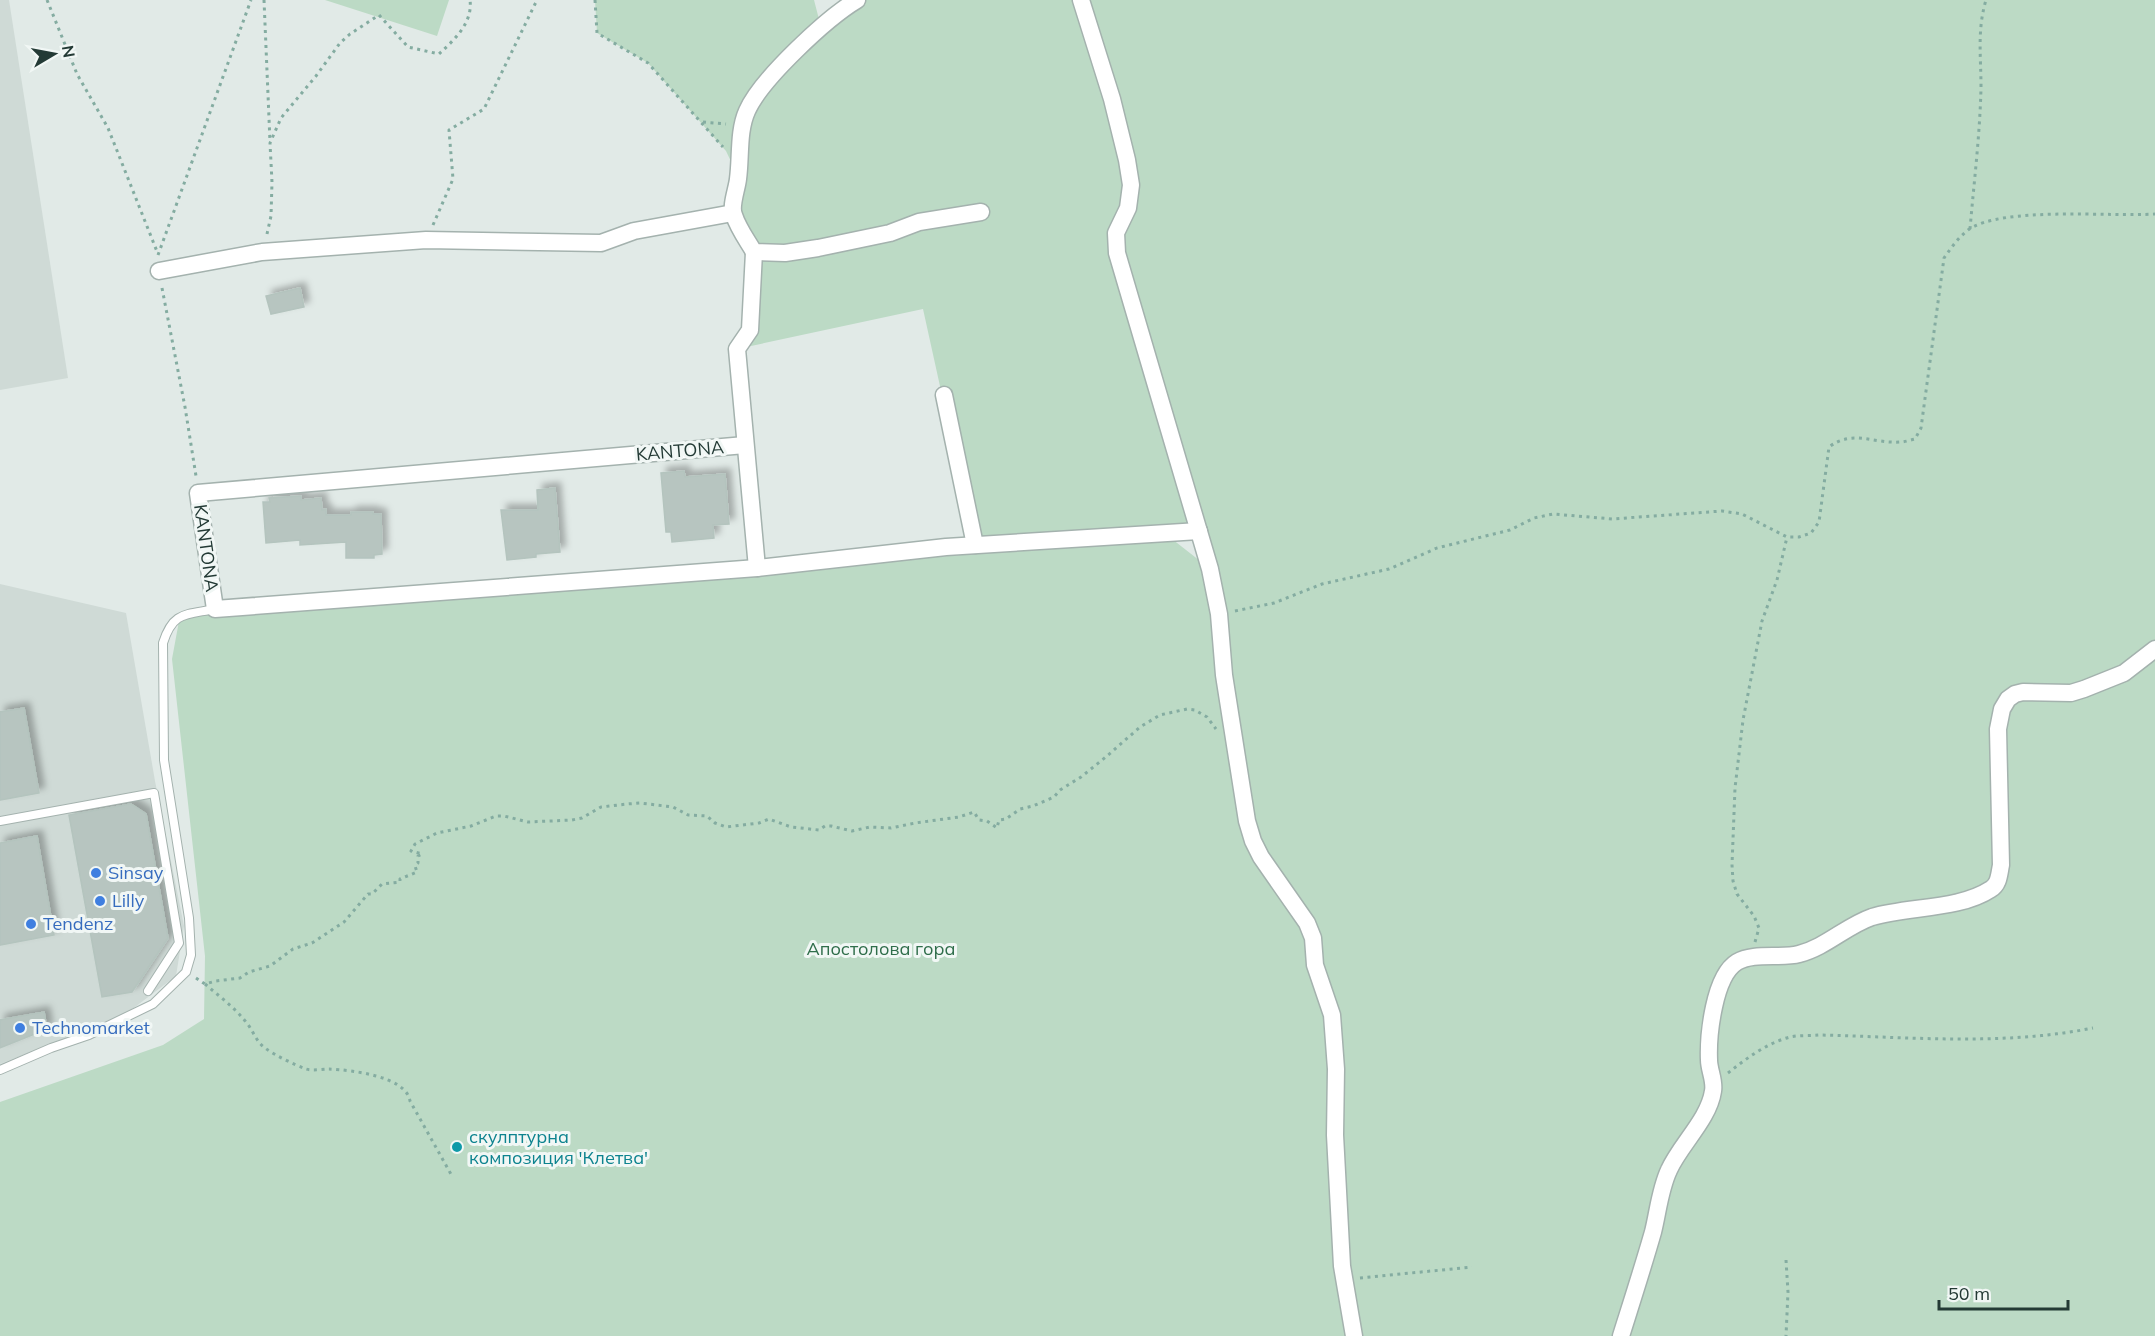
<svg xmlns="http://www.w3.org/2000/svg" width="2155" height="1336" font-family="Mulish,sans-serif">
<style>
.built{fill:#cfdad6}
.green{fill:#bcdac5}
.building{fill:#b7c5c0;stroke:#b4c4be;stroke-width:1.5;filter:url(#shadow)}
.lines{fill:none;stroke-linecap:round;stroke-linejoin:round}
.service-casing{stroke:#a4b2ae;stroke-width:10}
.minor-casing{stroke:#a4b2ae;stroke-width:19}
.path{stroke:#84aca1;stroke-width:3;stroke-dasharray:3 4.5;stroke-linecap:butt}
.service{stroke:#fff;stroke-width:8}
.minor{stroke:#fff;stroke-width:16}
.shop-dot{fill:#3f7fe0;stroke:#f1f7f5;stroke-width:2}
.culture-dot{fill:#0f9aa8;stroke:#f1f7f5;stroke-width:2}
.labels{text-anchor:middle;stroke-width:6;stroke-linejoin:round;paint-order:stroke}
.street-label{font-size:18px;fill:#233a35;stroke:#f1f7f5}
.shop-label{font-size:18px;fill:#366cbe;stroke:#f1f7f5;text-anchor:start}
.park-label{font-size:18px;fill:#306e4b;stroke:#f1f7f5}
.culture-label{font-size:18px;fill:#0d838f;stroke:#f1f7f5;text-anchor:start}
</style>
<defs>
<filter id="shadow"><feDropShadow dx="5.5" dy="-5.5" stdDeviation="3" flood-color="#0004"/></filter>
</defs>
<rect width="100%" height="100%" fill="#e1eae7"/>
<g class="built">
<path d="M0,0H9L68,378L0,390Z"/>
<path d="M0,584L126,613L155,781L184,926L176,976L123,1016L0,1064Z"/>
</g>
<g class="green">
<path d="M325,0H449L437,36Z"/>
<path d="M595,0H814L821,27L857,0H2155V1336H0V1102L163,1045L204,1019L205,956L172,659L179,621L208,612L1172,539L1209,568L1199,531L975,545L923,309L737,349L750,330L754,252L733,213L739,178L726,151L648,63L597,33Z"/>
</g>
<g class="building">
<path d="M300,288L304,307L271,314L266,296Z"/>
<path d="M684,471L685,477L725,474L729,524L713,525L714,538L672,542L671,532H666L661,473Z"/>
<path d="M555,488L560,552L536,554V557L507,560L501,510H538L537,490Z"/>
<path d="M301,496V500L321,498L322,510L326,509V515H351V512H373V514H381L382,554L374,555V558H346V542L300,545V540L266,543L263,502H270L269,498Z"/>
<path d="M24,708L39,793L0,800V712Z"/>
<path d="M131,804L146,814L168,938L132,992L102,997L69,815Z"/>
<path d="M37,836L54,935L0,945V843Z"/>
<path d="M44,1012L47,1029L0,1048V1020Z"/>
</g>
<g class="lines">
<g class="service-casing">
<g id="service">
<path d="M0,821L154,793L179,943L148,991"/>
<path d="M0,1070L51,1048L89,1035L153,1004L186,972L191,955L189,918L164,760L163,643C173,611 186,615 215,609"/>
</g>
</g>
<g class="minor-casing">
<g id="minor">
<path d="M857,0C827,18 761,79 747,111C738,131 741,157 738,179C737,189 730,206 734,215C738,228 747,240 754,252L785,253L818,248L890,233L919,222L981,212"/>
<path d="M1081,0L1112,99L1127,160L1131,185L1128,208L1116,233L1117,253L1210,569L1219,614L1224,675L1247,821L1253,841L1261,857L1307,923L1313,938L1315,965L1332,1015L1336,1069L1335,1135L1342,1266L1354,1336"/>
<path d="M754,252L750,330L737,349L757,568"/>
<path d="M159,271L262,252L426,240L601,243L634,231L733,213"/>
<path d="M944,395L975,545"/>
<path d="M745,445L198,493L215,609L757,568L946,547L1199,531"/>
<path d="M1621,1336C1632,1301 1643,1267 1653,1232C1658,1212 1660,1189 1669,1170C1680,1145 1709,1119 1713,1091C1715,1081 1709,1070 1709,1060C1708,1035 1714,976 1737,962C1754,952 1780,959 1799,954C1826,947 1846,926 1872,917C1909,906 1959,910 1991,889C1999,884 1999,875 2001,865L1998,729L2002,709L2008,699L2015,694L2023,692L2071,693L2084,689L2124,673L2155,649"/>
</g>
</g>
<g class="path">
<path d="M47,0L77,74L108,128L158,254"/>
<path d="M264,0L270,142"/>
<path d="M595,0L597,33L648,63L723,147"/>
<path d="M703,122L726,124"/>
<path d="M433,225L453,179L449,130L484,109L537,0"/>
<path d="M1970,229C1974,182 1980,134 1981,87C1981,56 1977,30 1986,0"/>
<path d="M267,234L271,216L272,182L270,143L281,118L316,76L340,43L350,34L379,15L408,47L439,54C454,40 473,23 470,0"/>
<path d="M158,255L251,0"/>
<path d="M162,288L185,407L196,476"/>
<path d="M1235,611L1274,603L1322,584L1389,569L1437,548L1510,530L1534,518L1553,514L1612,519L1722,511L1742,514L1787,537H1799L1811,533L1819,522L1829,447C1853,429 1874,444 1900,442C1905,442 1910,440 1915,439L1921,428L1944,258C1951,248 1958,238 1968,230C2001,206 2111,217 2155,214"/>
<path d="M1755,942L1759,928L1754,916L1737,894L1733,881L1732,865L1735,788L1743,720L1762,621L1777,580L1787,537"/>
<path d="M196,978L205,984L216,981L240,978L249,972L270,966L293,949L312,943L344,922L368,894H372L382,884L400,882V879L417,872L415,866L418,863V856L422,854L411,851L415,844L437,833L471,826L496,816H504L528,822L572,820L582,818L601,807L627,804L640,803L673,807L688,815L707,816L715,823L726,827L759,823L769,819L791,827L819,830L825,826H831L852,831L870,827L891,828L915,823L959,817L974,812L979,820L987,821L997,828L999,820L1006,819L1020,809L1033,806L1054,797L1060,790L1081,777L1107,756L1140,727L1160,715L1187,709L1195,710L1207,717L1216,729"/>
<path d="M205,984C219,996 234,1007 246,1022C253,1030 256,1042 265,1048C276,1056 293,1064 306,1069C313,1071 322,1069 329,1069C351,1070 406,1076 410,1101L452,1176"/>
<path d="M1728,1073C1747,1058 1767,1043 1790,1037C1799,1035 1810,1036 1819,1035C1910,1037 2003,1046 2093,1028"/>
<path d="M1786,1260L1788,1292L1786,1336"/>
<path d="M1360,1278L1472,1267"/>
</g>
<use href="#service" class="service"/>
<use href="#minor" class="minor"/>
</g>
<g class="shop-dot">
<circle cx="96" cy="873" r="6"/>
<circle cx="100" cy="901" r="6"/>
<circle cx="31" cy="924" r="6"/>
<circle cx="20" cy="1028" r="6"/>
</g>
<circle class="culture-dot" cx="457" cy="1147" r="6"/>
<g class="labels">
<g class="street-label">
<text transform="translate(680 451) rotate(-5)" y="6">KANTONA</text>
<text transform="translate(206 548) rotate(82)" y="6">KANTONA</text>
</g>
<g class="shop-label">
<text x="108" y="879">Sinsay</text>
<text x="112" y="907">Lilly</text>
<text x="43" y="930">Tendenz</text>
<text x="32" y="1034">Technomarket</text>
</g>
<g class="park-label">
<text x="881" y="955">Апостолова гора</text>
</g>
<g class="culture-label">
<text x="469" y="1143">скулптурна<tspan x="469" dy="21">композиция 'Клетва'</tspan></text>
</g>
</g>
<g transform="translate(54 54) rotate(80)" stroke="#f1f7f5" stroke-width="4.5" paint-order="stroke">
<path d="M0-4.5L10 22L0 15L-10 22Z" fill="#233a35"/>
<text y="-9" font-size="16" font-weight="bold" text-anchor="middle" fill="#233a35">N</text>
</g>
<path d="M1939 1300v9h129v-9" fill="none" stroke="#233a35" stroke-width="3"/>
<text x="1948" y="1300" font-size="18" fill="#233a35" stroke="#f1f7f5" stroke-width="4.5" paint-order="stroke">50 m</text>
</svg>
